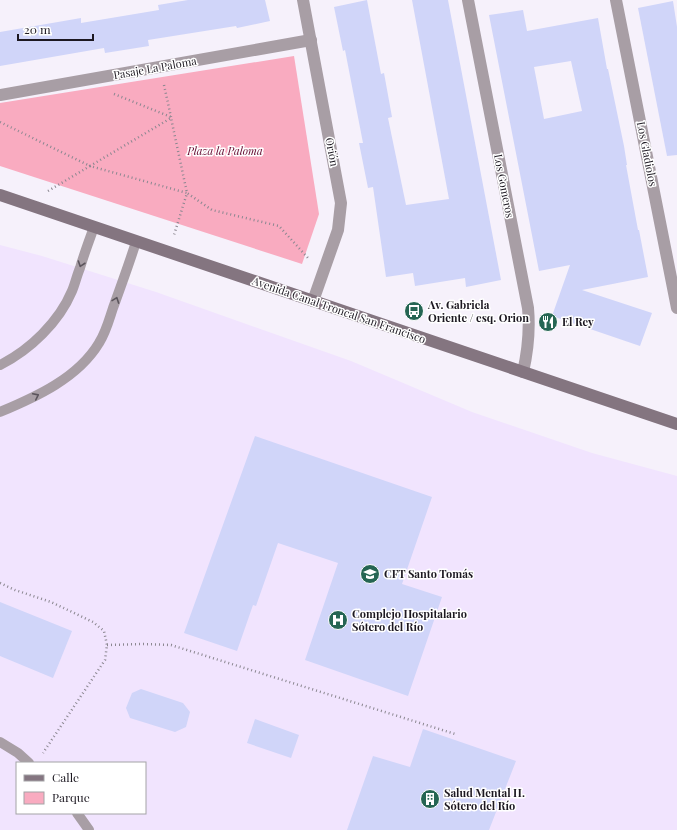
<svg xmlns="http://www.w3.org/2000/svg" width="677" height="830" font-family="'Playfair Display',serif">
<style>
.built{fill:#f1e4fe;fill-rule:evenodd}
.green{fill:#f9abc0}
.building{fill:#d0d5f9;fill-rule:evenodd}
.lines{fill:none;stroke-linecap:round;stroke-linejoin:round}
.path{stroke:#8b8790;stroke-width:2.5;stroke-dasharray:1 3;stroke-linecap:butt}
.lane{stroke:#a89ea5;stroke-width:10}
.street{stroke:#a89ea5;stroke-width:12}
.secondary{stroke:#847580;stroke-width:12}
.oneway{stroke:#5b545c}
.labels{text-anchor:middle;stroke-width:3;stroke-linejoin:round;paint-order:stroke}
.street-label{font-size:11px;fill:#1c1821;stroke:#fff}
.park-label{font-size:11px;font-style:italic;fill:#660c32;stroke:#fff}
.poi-label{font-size:11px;font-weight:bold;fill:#1c1821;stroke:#fff;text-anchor:start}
</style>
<rect width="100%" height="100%" fill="#f6f1fb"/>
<path class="built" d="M0,245L42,256L156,292L351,361L472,412L592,453L677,476V830H0ZM17,763H145V813H17Z"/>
<path class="green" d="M294,56L319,214L302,264L0,166V103Z"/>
<g class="building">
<path d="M188,0H265L270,21L237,28L236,26L148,40L149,46L105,53L104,48L0,66V32L81,18V23L159,10L158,5Z"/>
<path d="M367,0L381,74L384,73L392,117L388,118L406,205L449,199L412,0H448L501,280L466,287L465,278L415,286L413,273L386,277L373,187L368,188L359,143H363L345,50L343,51L334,7Z"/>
<path d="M673,1L677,27V155L667,156L638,8Z"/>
<path d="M523,10L527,31L598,18L607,69H608L624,146L627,165H626L638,230H639L648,277L582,290L652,313L640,346L552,316L570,265L539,271L489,15ZM571,61L582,111L544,119L534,67Z"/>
<path d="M255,436L432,497L402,584L442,597L408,696L305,660L338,563L278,543L256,606L253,605L237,651L184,633Z"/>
<path d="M0,602L72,631L53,678L0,656Z"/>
<path d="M141,689L183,703L190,712L186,727L175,732L130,718L126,708L132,693Z"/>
<path d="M255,719L299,735L291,758L247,743Z"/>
<path d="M423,729L516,761L489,830H347L373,756L410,767Z"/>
</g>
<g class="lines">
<g class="path">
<path d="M164,85L171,117"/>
<path d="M114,94L171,117"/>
<path d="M0,122L90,166L171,118L187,193L212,210L279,226L308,258"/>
<path d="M48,191L90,166L187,193L174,235"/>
<path d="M0,583L15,590L51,602L93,622L104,631L107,645L105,660L43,753"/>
<path d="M107,645L143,644L171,645L455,734"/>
</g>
<g class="lane">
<path d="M0,365C30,350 59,322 72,291C75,284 77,275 80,268C84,254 89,241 94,227"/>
<path d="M0,412C36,397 78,378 99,343C106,332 109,320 113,308C121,286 129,264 136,242"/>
<path d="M0,742L18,753L29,763"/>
<path d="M77,813L89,830"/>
</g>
<g class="street">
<path d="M303,0L341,203L338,230L313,301"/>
<path d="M468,0L528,308C530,330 528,350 523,372"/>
<path d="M616,0L677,308"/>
<path d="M0,95L311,40"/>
</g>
<path class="secondary" d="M0,195L677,424"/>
</g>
<defs><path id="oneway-chevron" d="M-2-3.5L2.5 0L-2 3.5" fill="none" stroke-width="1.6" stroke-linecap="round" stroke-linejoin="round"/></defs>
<g class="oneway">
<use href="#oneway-chevron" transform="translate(81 264) rotate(109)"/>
<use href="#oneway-chevron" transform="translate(116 300) rotate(-70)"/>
<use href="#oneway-chevron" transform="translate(36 396) rotate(-26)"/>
</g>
<defs>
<g id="bus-disc" transform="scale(1)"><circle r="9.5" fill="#256553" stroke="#fff"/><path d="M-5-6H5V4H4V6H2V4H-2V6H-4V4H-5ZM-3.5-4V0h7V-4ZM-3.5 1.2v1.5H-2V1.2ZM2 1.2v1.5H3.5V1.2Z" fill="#fff"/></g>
<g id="restaurant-disc" transform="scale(1)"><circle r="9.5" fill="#256553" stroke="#fff"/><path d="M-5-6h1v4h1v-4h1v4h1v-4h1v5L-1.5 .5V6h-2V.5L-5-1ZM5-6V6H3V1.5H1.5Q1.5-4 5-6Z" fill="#fff"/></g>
<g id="university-disc" transform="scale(1)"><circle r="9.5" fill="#256553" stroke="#fff"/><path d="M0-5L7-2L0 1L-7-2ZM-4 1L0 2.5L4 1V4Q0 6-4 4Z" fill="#fff"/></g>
<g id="hospital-disc" transform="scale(1)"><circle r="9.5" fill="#256553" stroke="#fff"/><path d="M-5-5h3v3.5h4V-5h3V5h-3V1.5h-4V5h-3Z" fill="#fff"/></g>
<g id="building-disc" transform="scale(1)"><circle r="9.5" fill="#256553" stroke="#fff"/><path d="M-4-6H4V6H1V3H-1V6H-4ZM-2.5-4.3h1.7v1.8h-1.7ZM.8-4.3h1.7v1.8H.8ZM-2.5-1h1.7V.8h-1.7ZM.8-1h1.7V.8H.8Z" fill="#fff"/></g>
</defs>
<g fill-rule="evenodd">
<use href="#bus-disc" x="414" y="311"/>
<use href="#restaurant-disc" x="548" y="322"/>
<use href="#university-disc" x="370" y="574"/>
<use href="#hospital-disc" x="338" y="620"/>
<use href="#building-disc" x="430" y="799"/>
</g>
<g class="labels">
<g class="street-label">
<text transform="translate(155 68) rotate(-10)" y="4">Pasaje La Paloma</text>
<text transform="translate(332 152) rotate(79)" y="4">Orión</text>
<text transform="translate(647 154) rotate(79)" y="4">Los Gladiolos</text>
<text transform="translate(504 186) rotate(79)" y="4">Los Gomeros</text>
<text transform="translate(339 310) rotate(19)" y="4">Avenida Canal Troncal San Francisco</text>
</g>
<g class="park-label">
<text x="225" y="155">Plaza la Paloma</text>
</g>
<g class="poi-label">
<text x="428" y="309">Av. Gabriela<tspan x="428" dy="13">Oriente / esq. Orion</tspan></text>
<text x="562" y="326">El Rey</text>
<text x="384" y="578">CFT Santo Tomás</text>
<text x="352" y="618">Complejo Hospitalario<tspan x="352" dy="13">Sótero del Río</tspan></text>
<text x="444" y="797">Salud Mental H.<tspan x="444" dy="13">Sótero del Río</tspan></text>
</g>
</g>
<rect x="16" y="762" width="130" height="52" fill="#ffffff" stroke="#a4a3a6"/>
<rect x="24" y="775" width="20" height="6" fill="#847580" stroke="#a4a3a6"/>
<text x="52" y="782" font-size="12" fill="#1c1821">Calle</text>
<rect x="24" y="792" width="20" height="12" fill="#f9abc0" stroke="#a4a3a6"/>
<text x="52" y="802" font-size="12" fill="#1c1821">Parque</text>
<path d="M18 34v6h75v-6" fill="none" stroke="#1c1821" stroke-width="2"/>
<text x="24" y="34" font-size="12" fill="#1c1821" stroke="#ffffff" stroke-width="3" paint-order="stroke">20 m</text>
</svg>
